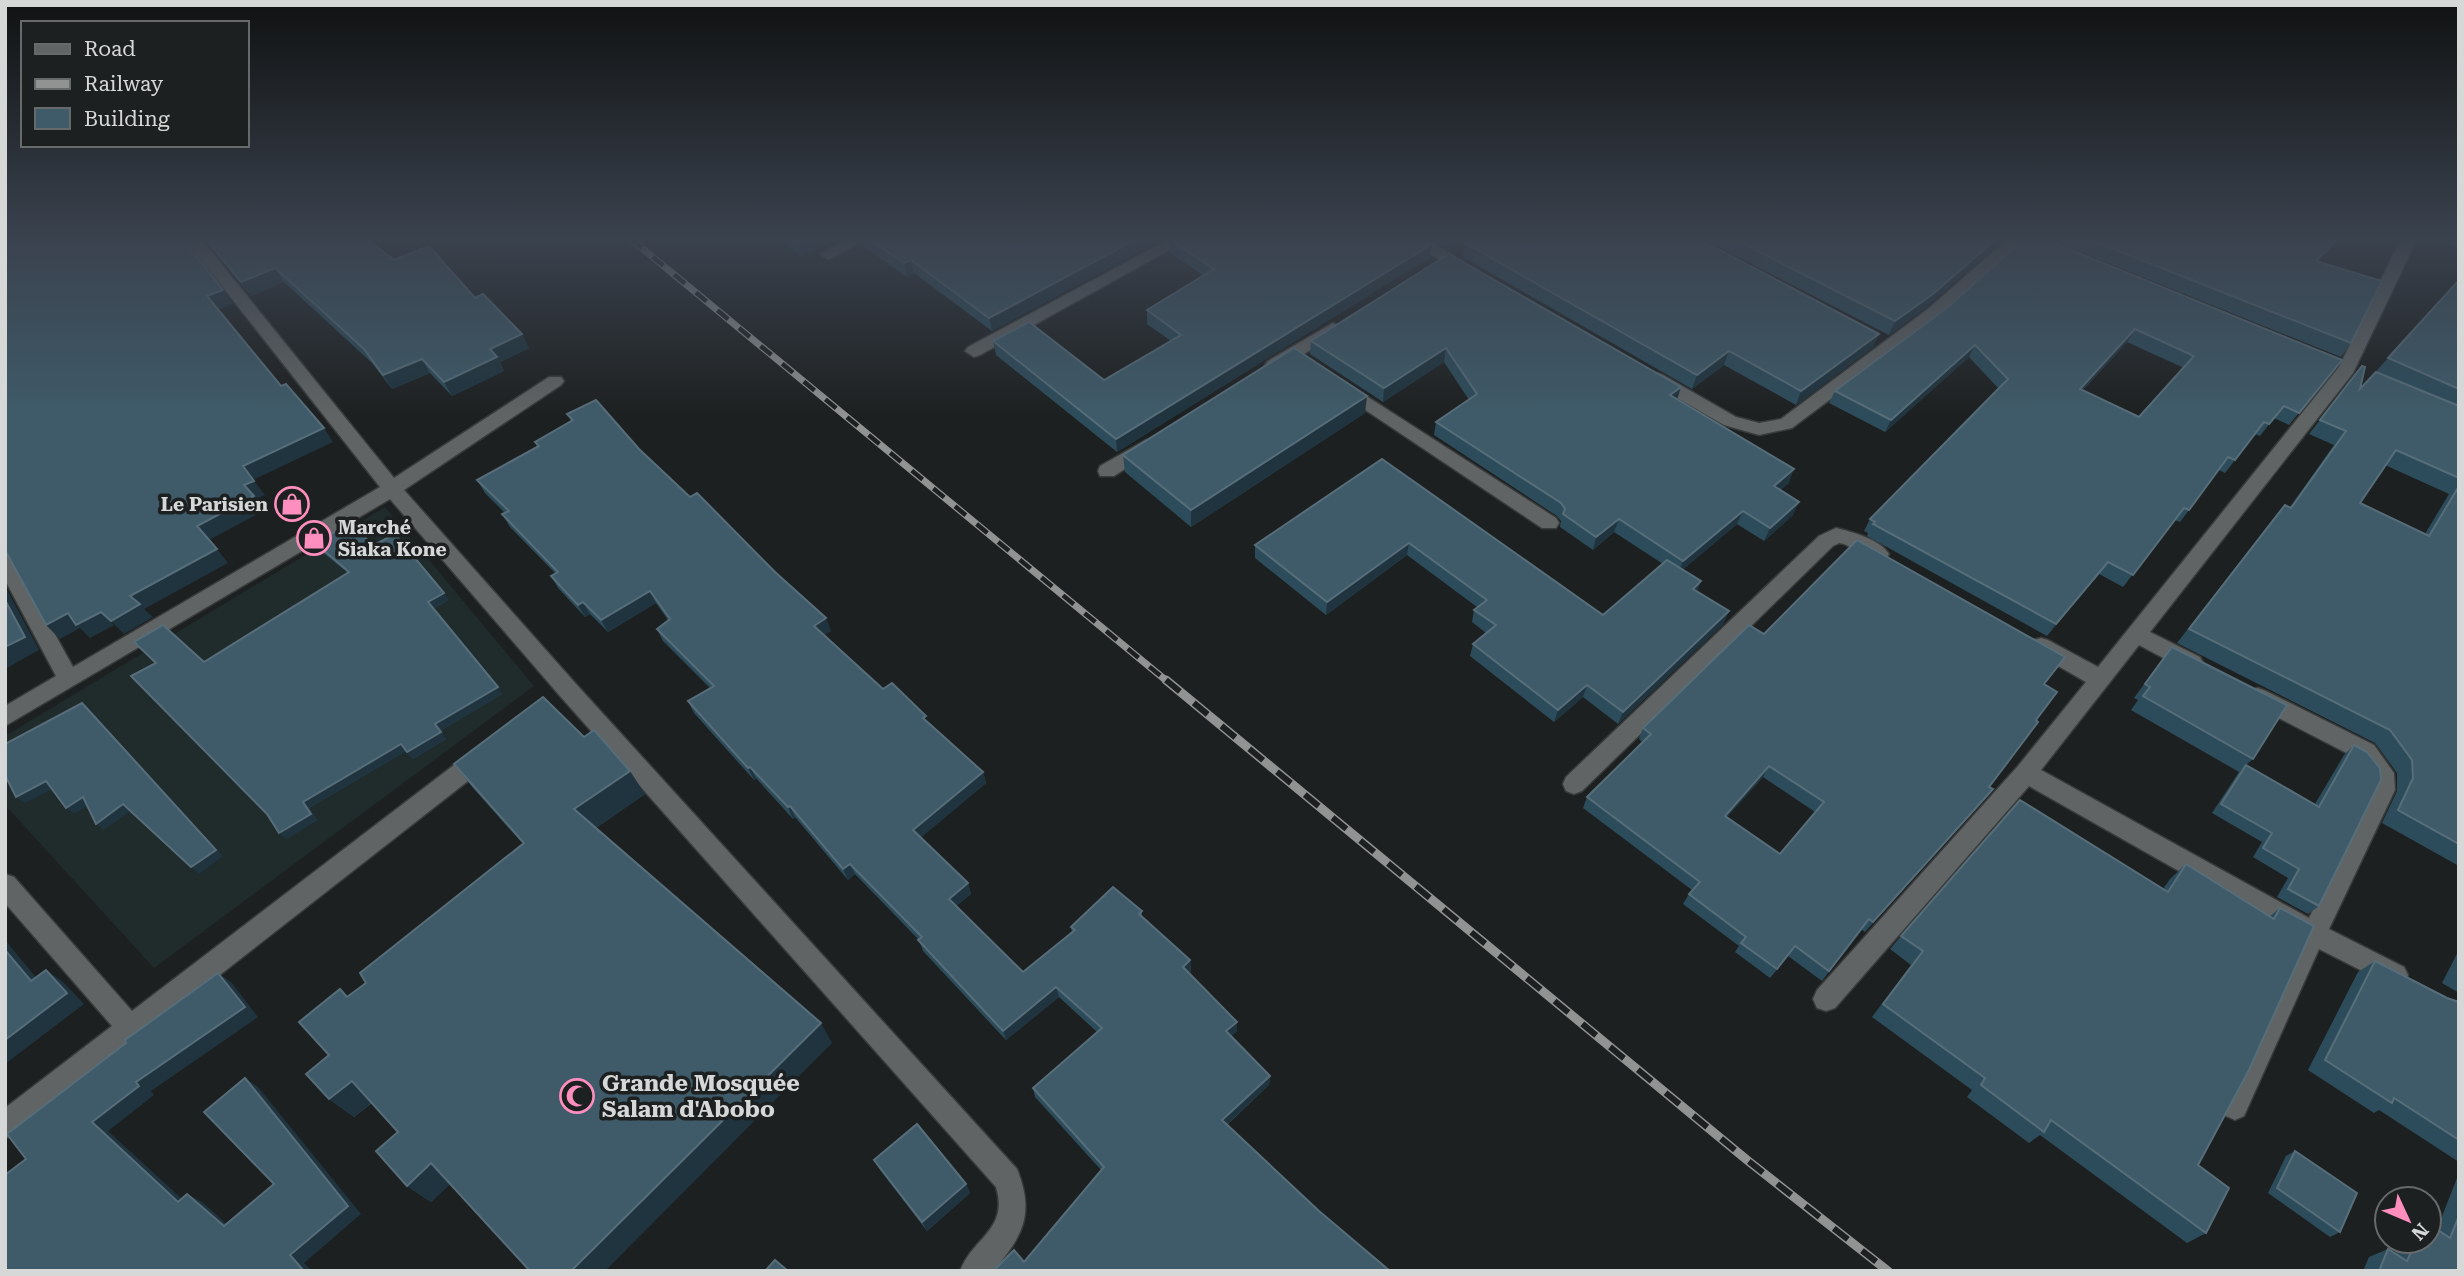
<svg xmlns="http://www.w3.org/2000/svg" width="2464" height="1276" font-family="'Roboto Serif',serif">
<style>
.built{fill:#202b2c}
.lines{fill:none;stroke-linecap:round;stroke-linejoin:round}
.minor-casing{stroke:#393b3b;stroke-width:3}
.minor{fill:#606464;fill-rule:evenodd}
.rail-far1-casing{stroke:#919393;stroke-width:7}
.rail-casing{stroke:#919393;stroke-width:9}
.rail-far1{stroke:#1d2020;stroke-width:4.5;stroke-dasharray:14;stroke-linecap:butt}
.rail{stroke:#1d2020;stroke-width:6;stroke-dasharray:18;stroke-linecap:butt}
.wall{fill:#2d4c5b;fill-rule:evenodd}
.shaded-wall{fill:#1f343e}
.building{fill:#3f5b69;stroke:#576e7a;stroke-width:2;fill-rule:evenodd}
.labels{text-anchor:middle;stroke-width:7;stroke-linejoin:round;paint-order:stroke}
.poi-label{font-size:19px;font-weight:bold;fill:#d6d8d8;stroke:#1d2020;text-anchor:end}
.near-poi-label{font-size:23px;font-weight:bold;fill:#d6d8d8;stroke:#1d2020;text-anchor:start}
</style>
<rect width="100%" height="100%" fill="#1d2020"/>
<path class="built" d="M385,507L534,686L154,968L5,805V736Z"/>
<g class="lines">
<g class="minor-casing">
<g id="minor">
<path d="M185,239H201L394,478L549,377H561L564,381L561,385L404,490L576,684L1017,1169C1035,1214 1023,1236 993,1271H960C973,1237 1009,1230 996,1187L560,696L390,499L5,726V706L56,676L5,580V554L12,556L73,667L380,487Z"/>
<path d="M847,239H867L834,257L828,259L820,254Z"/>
<path d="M1170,239H1189L980,355L974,357L965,351L968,347Z"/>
<path d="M1407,239H1426L1476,270L1468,275L1462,274Z"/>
<path d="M2008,239H2025L1940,317L1792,428L1759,435L1724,425L1651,383L1648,379L1657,373L1663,375L1736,417L1759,423L1781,419L1928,309Z"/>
<path d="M2401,239H2417L2353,373L2150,632L2200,657L2203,663L2200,669L2192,671L2184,669L2139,645L2041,770L2309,918L2373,790L2372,776L2358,759L2250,703L2247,697L2250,691L2258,688L2266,691L2374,745L2394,773L2395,790L2329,929L2404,967L2408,975L2404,983L2395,987L2386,983L2319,949L2244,1116L2235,1120L2226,1116L2222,1107L2299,939L2029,786L1835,1008L1826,1011L1817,1008L1813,999L1817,990L2018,766L2086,682L2034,652L2030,646L2034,640L2041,638L2048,640L2098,667L2339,367Z"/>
<path d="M1333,323L1342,328L1339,332L1280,369H1268L1265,365L1268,361Z"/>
<path d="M1343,381L1556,518L1559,523L1556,528H1542L1337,391L1334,387Z"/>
<path d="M1146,440L1153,441L1155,446L1153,451L1114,476H1100L1098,471L1100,466Z"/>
<path d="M1836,528C1852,532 1880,539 1889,554L1886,559L1879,561L1844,544L1839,543L1833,546L1582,791L1574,794L1566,791L1563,784L1566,777L1819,536Z"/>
<path d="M483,747L491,749L494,756L491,763L15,1135L5,1138V1108L112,1026L5,903V874L14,877L132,1011L475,749Z"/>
</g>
</g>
<use href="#minor" class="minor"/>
<g class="rail-far1-casing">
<path id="rail-far1" d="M631,239L1168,682"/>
</g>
<g class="rail-casing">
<path id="rail" d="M1166,680L1747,1160L1888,1271"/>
</g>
<use href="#rail-far1" class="rail-far1"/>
<use href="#rail" class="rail"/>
</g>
<g class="wall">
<path d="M204,239H367L394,260L475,298L529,348L500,362L504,371L452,396L430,373L392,389L372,363L284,282L251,296Z"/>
<path d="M779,239H838L802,256Z"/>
<path d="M861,239H1165L1155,243L992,331L914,273L907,277L862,245Z"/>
<path d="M1169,239L1432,244L1430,257L1117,452L996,355L993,341L1104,380L1171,341L1147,324V310L1204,276L1170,253Z"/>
<path d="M1431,239H1460L1446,247Z"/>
<path d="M1704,239H2004L1926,307L1889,335Z"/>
<path d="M2024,239L2342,360L2289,425L2274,418L2260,436L2255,434L2225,473L2219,470L2180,522L2175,520L2123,587L2099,574L2047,636L1867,536L1868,533L1864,531L1870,519L1999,389L1969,357L1885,432L1829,403L1835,391L1948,307ZM2127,342L2184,368L2139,417L2083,390Z"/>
<path d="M2048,239H2340L2318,261L2351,343L2341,357Z"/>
<path d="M2454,239H2459V249L2450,246Z"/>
<path d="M1465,243L1879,334L1873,347L1796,405L1724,365L1692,389L1463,257Z"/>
<path d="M1449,254L1677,400L1789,483L1780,490L1793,515L1764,541L1737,524L1682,570L1701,581L1697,591L1729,611L1723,624L1618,724L1583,697L1554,722L1470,656L1473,644L1486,633L1472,622L1474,610L1477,607L1407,555L1326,615L1255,558V545L1382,459L1603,615L1663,564L1614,532L1593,550L1560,527L1561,521L1557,516L1434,435L1436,422L1469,400L1444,362L1383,402L1310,354L1311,341Z"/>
<path d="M2459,280V866L2382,823L2397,791V773L2375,743L2177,643L2273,519L2285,505L2290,507L2334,445L2309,434L2362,366L2360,389ZM2385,465L2449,494L2425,534L2360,503Z"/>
<path d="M1365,413L1191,527L1125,472L1123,455Z"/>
<path d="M567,414L639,449L831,631L824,635L883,689L928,722L983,772L986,783L921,837L968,883L971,894L956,906L1023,972L1072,933L1071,927L1142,911V917L1190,960L1191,971L1189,973L1237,1022V1031L1231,1036L1270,1076L1269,1085L1227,1125L1024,1262L1101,1170L1035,1097L1033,1088L1097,1032L1059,997L1006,1040L923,951L919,940L855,874L848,880L795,817L793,819L756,778L754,780L694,713L688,701L710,688L663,641L657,629L668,620L656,603L608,632L590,614L585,617L558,588L551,576L555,573L510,527L502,514L505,513L485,493L477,480L537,447L535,442L571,421Z"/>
<path d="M315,543L374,545L449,600L433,609L502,694L440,731L446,739L413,759L406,751L309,808L317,820L286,839L267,814L204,662L348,573L321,551Z"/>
<path d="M1764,634L2044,684L1989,787L1993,789L1865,932L1861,929L1822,981L1788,956L1770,978L1735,952L1739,946L1683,904L1689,894L1692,890L1583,808L1587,797L1642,742L1639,739L1643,728ZM1763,777L1815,812L1780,854L1727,817Z"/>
<path d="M2172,647L2253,759L2246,765L2315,804L2344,755L2354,745L2319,906L2308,914L2277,897L2288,878L2253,857L2262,842L2212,813L2239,772L2131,710L2138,700L2134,698L2161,661Z"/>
<path d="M584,737L645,794L596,828L832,1043L450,1184L431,1202L407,1186L398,1132L372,1103L354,1117L329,1099V1055L349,996L366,983L523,844L473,788L454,764Z"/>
<path d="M2186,864L2270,916L2280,908L2198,1165L2206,1233L2187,1243L2040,1135L2029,1143L1967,1097L1972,1090L1872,1017L1911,965L1890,949L1901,936L2163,889L2170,879Z"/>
<path d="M2459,950V993L2442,983Z"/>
<path d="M2375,961L2447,998L2459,1002V1162L2379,1110L2374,1113L2308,1070L2358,972Z"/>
<path d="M2295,1151L2340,1232L2330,1237L2268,1193L2286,1156Z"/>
<path d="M874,1160L966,1184L970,1193L927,1231L880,1170Z"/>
<path d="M2459,1173V1271H2363L2369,1257L2388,1249L2395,1253L2400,1241H2429L2437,1229Z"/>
</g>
<g class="shaded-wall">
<path d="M807,239H838L802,256L798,243Z"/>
<path d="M1137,239H1165L1155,243L992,331L989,318Z"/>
<path d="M1447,239H1460L1446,247Z"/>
<path d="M1996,239H2004L1926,307L1889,335L1895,321Z"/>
<path d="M2337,239H2340L2306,274L2316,261Z"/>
<path d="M1432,244L1430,257L1117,452L1116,439Z"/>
<path d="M911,260L914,273L907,277L904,263Z"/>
<path d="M275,268L284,282L251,296L241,282Z"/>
<path d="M223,290L233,304L217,310L207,296Z"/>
<path d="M2135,329L2127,342L2072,401L2080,389Z"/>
<path d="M522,334L529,348L500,362L504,371L452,396L444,382L490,349Z"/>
<path d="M1879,334L1873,347L1796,405L1801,391Z"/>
<path d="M1975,345L1969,357L1885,432L1891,420Z"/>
<path d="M1446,348L1444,362L1383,402L1384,388Z"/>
<path d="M1729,351L1724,365L1692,389L1697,375Z"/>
<path d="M422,359L430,373L392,389L383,375Z"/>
<path d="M1681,387L1677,400L1670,395Z"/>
<path d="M1367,396L1365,413L1191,527V510Z"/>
<path d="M324,428L333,442L253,480L243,466Z"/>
<path d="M1794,469L1789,483L1768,500L1774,486Z"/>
<path d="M254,481L265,495L256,499L265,510L209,540L197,526L244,485Z"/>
<path d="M1799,502L1793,515L1764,541L1770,528Z"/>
<path d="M1743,511L1737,524L1678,574L1683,561Z"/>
<path d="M1619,519L1614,532L1593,550L1596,537Z"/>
<path d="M1409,543L1407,555L1326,615L1327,602Z"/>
<path d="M217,549L228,563L144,609L153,617L124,634L111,621L130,596Z"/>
<path d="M2108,562L2099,574L2047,636L2056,624Z"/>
<path d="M1701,581L1696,594L1693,589Z"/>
<path d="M5,586L39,650L5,669Z"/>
<path d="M650,591L656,603L608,632L601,620Z"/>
<path d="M444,593L449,600L433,609L428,602Z"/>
<path d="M583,602L590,614L585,617L578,605Z"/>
<path d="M1729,611L1723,624L1618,724L1623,712Z"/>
<path d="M101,612L114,625L90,638L80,628L60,639L46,625L68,613Z"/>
<path d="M826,618L831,631L819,638L814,626Z"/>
<path d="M1587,685L1583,697L1554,722L1558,710Z"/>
<path d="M498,687L502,694L440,731L435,724Z"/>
<path d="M82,703L90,710L223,856L199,874L191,867Z"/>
<path d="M441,732L446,739L413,759L407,752Z"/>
<path d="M401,744L406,751L309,808L317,820L286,839L279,833L303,802Z"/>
<path d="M1769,766L1763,777L1719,826L1725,816Z"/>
<path d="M750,767L756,778L754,780L748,768Z"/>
<path d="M630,771L645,794L590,832L574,809Z"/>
<path d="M983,772L986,783L917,841L913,830Z"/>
<path d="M46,781L54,788L25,803L16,797Z"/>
<path d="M1993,789L1984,800L1865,932L1873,922Z"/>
<path d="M83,797L91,804L74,814L66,808Z"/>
<path d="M123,804L130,811L104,830L96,824Z"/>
<path d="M790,806L795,817L793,819L788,807Z"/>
<path d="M850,864L855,874L848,880L843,869Z"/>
<path d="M968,883L971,894L952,909L949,899Z"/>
<path d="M5,940L48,992L31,981L5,950Z"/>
<path d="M1190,960L1191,971L1184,977L1183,967Z"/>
<path d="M46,970L62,981L84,1004L5,1064V1040Z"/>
<path d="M218,973L232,983L258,1017L151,1091L154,1095L108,1131L194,1210L178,1202L92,1122L136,1082Z"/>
<path d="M1056,987L1059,997L1006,1040L1003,1031Z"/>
<path d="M1237,1022V1031L1226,1041V1031Z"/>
<path d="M821,1023L832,1043L605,1271H571Z"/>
<path d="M1270,1076L1269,1085L1222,1129V1120Z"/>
<path d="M245,1078L258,1087L361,1214L304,1263L312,1271H304L290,1255L348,1206Z"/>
<path d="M352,1081L376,1099L354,1117L329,1099Z"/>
<path d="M431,1163L454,1180L431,1202L407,1186Z"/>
<path d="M966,1184L970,1193L927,1231L922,1222Z"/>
<path d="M187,1194L202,1202L238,1234L224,1226Z"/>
</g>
<g class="building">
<path d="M5,239H183L223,290L207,296L281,386L286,384L324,428L243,466L254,481L244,485L254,496L197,526L217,549L130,596L140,604L111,621L101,612L76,625L68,613L46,625L5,550Z"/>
<path d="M206,239H367L394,260L429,246L475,298L483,294L522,334L490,349L497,357L444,382L422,359L383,375L364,349L275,268L241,282Z"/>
<path d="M792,239H807L798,243Z"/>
<path d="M869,239H1137L989,318L911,260L904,263Z"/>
<path d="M1169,239H1424L1432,244L1116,439L993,341L1029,322L1104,380L1181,335L1147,310L1214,269Z"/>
<path d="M1472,239H1699L1879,334L1801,391L1729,351L1697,375L1465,243Z"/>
<path d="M1734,239H1996L1933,294L1895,321Z"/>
<path d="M2024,239H2044L2342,360L2299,413L2284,406L2269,424L2264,422L2235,460L2228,457L2189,510L2184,508L2133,575L2108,562L2056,624L1873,524L1875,522L1870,519L2008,379L1975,345L1891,420L1835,391L1948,307ZM2135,329L2194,356L2139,417L2080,389Z"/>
<path d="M2088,239H2337L2316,261L2382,281L2351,343Z"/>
<path d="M1449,254L1681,387L1670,395L1794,469L1774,486L1799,502L1770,528L1743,511L1683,561L1619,519L1596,537L1563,514L1565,509L1561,503L1436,422L1477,394L1446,348L1384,388L1311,341Z"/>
<path d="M2459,280V389L2388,358Z"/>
<path d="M1294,348L1367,396L1191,510L1123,455Z"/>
<path d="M2362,366L2365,367L2360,389L2376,372L2459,406V478L2396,450L2360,503L2429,536L2459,486V844L2398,810L2413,778L2412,760L2390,730L2189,629L2285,505L2291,508L2346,431L2320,420Z"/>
<path d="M596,400L639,449L690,497L697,493L775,572L826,618L814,626L883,689L892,683L926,716L923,718L983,772L913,830L968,883L949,899L1023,972L1075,930L1071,927L1113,887L1142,911L1139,914L1190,960L1183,967L1237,1022L1226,1031L1270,1076L1222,1120L1319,1211L1390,1271H993L1014,1250L1024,1262L1104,1167L1033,1088L1102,1028L1056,987L1003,1031L918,940L922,937L850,864L843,869L790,806L788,807L750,767L748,768L688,701L714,686L657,629L670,619L650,591L601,620L583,602L578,605L551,576L558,572L502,514L509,511L477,480L539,446L535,442L573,420L567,414Z"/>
<path d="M1382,459L1603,615L1667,560L1701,581L1693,589L1729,611L1623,712L1587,685L1558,710L1473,644L1496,625L1474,610L1487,600L1409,543L1327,602L1255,545Z"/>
<path d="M349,524L374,545L395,534L444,593L428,602L498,687L435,724L441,732L407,752L401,744L303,802L311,814L279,833L267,814L131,676L156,663L134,642L163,625L204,662L349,572L315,543Z"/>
<path d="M1857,540L2065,657L2044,684L2057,692L2036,720L2038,722L1989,787L1993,789L1873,922L1869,919L1829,971L1795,946L1777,969L1741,943L1746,937L1689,894L1700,882L1587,797L1651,734L1643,728L1749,625L1764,634ZM1769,766L1824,802L1780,854L1725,816Z"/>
<path d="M5,600L25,637L5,647Z"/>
<path d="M2172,647L2287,705L2253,759L2143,696L2150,687L2145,684Z"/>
<path d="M543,697L584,737L594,730L630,771L574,809L821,1023L571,1271H530L431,1163L407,1186L376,1151L398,1132L352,1081L329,1099L306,1074L329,1055L299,1022L340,989L347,997L366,983L360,973L524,843L454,764Z"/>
<path d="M82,703L216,850L191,867L123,804L96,824L83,797L66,808L46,781L16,797L5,775V744Z"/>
<path d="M2354,745L2367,752L2380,768L2381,780L2319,906L2288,889L2299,869L2263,848L2272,833L2221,804L2246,765L2319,807Z"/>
<path d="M2020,800L2168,892L2186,864L2274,919L2280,908L2314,926L2248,1072L2198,1165L2229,1188L2206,1233L2051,1120L2044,1132L1981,1085L1985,1078L1883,1004L1923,951L1901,936Z"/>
<path d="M5,950L31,981L46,970L67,993L5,1040Z"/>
<path d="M2375,961L2447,998L2459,1002V1140L2394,1098L2392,1103L2325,1060Z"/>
<path d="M218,973L245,1007L136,1082L139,1086L92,1122L178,1202L187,1194L224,1226L274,1184L204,1112L245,1078L348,1206L290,1255L304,1271H5V1175L26,1159L7,1134L126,1043L125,1040Z"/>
<path d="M917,1124L966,1184L922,1222L874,1160Z"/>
<path d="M2295,1151L2357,1193L2340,1232L2277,1188Z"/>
<path d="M2459,1216V1271H2379L2388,1249L2407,1261L2416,1241H2429V1224L2450,1238Z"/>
<path d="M775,1260L788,1271H765Z"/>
</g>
<linearGradient id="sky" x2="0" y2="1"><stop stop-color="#101212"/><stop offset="0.57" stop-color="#3a424e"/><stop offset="1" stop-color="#3a424e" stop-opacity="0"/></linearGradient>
<rect width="2464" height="417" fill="url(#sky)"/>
<defs>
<g id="shop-ring" transform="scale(1.75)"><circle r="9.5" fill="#1d2020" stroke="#fe8ebe" stroke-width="1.5"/><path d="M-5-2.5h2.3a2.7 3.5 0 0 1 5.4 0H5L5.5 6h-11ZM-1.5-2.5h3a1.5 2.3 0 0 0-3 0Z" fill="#fe8ebe"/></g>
<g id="mosque-ring" transform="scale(1.75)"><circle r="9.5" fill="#1d2020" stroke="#fe8ebe" stroke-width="1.5"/><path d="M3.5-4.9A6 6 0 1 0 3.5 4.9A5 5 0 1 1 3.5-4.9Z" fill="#fe8ebe"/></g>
</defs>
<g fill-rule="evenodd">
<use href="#shop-ring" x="292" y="504"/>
<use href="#shop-ring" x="314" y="538"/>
<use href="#mosque-ring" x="577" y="1096"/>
</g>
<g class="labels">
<g class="poi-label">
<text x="268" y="511">Le Parisien</text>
<text x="338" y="534" text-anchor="start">Marché<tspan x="338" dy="22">Siaka Kone</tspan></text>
</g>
<g class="near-poi-label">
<text x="602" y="1091">Grande Mosquée<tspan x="602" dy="26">Salam d'Abobo</tspan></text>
</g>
</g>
<rect width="2464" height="1276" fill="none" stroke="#d6d8d8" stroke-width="14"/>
<rect x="21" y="21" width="228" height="126" fill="#1d2020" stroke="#676a6a" stroke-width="2"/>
<rect x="35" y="44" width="35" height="10" fill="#606464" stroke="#676a6a" stroke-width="2"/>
<text x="84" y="56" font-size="21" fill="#d6d8d8">Road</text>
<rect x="35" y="79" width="35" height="10" fill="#919393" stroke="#676a6a" stroke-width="2"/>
<text x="84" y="91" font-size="21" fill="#d6d8d8">Railway</text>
<rect x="35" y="108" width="35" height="21" fill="#3f5b69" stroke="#676a6a" stroke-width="2"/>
<text x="84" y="126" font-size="21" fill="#d6d8d8">Building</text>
<g transform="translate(2408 1220) rotate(134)"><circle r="33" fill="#1d2020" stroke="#676a6a" stroke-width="2"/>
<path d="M0-5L12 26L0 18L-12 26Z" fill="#fe8ebe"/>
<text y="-10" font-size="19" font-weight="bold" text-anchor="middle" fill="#d6d8d8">N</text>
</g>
</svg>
